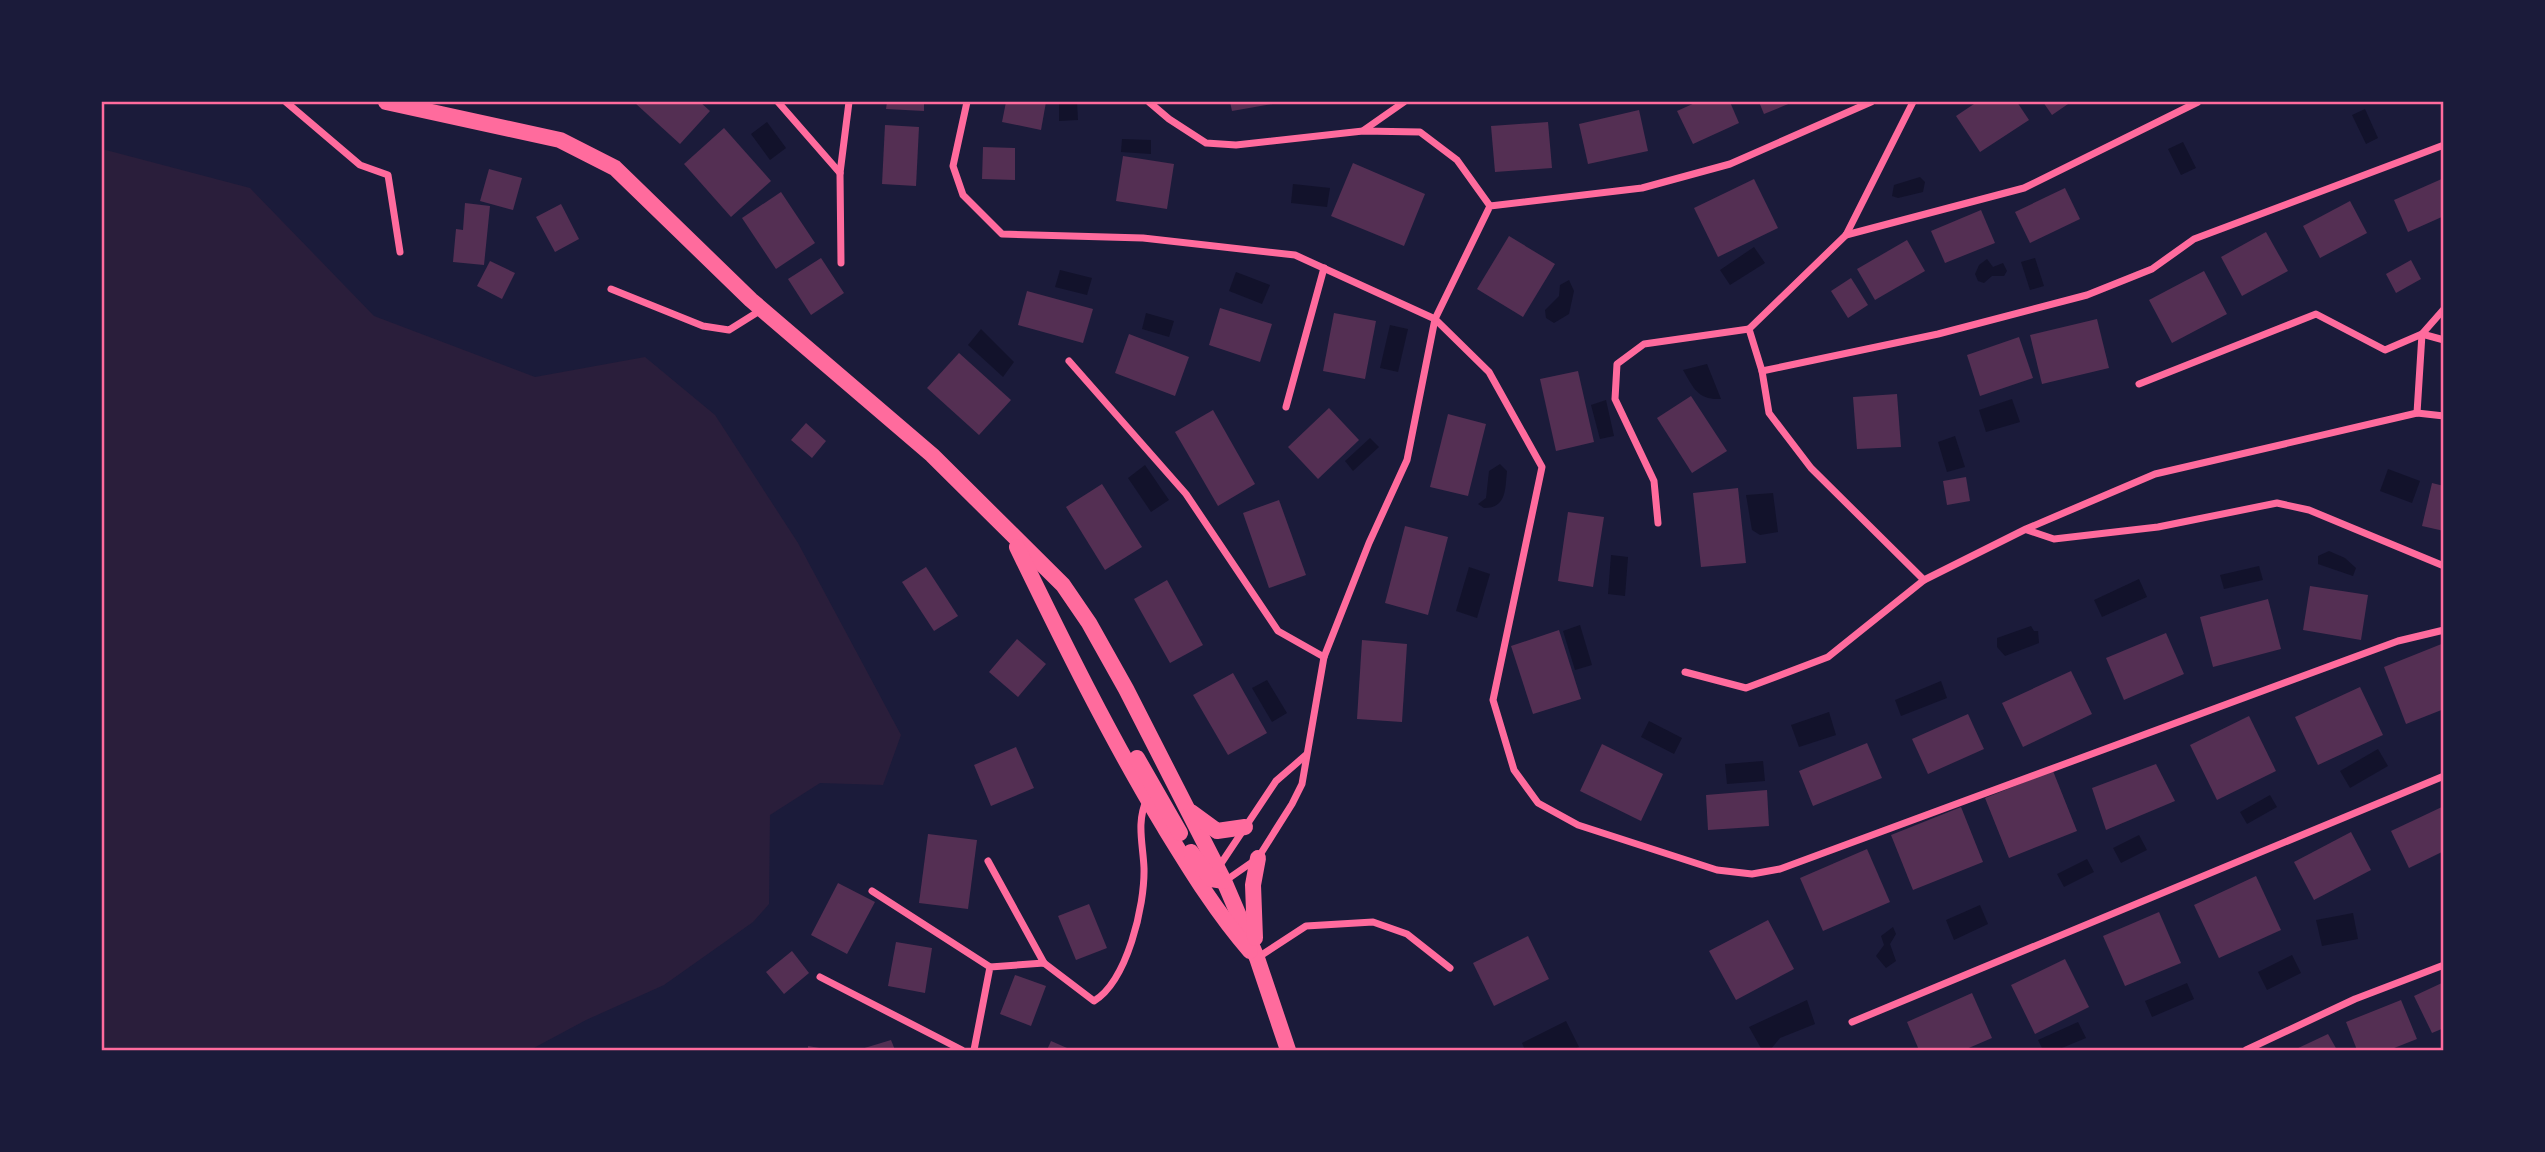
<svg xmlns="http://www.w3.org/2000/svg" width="2545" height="1152" font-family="Arial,sans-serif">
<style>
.green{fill:#2a1e3b}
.water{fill:#12122b}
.building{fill:#542f53}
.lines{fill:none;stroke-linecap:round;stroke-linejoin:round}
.minor{stroke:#ff6b9d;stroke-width:7}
.primary{stroke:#ff6b9d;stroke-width:16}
.neatline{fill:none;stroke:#ff6b9d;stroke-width:2.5}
</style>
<rect width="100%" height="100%" fill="#1b1b3a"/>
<path class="green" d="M102,149L250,188L374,316L535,377L645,357L715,415L798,543L901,735L883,785L820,783L770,815L769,904L753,922L664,985L586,1020L530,1050H102Z"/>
<g class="water">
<path d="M1059,102H1077L1078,120L1059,121Z"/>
<path d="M2365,109L2378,138L2366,144L2352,115Z"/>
<path d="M767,122L786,148L770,160L751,134Z"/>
<path d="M1122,139L1151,140V154L1121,152Z"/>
<path d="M2183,142L2196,168L2181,175L2168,149Z"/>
<path d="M1920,177L1925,182L1923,192L1898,198L1892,196L1894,185Z"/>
<path d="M1293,184L1330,188L1327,207L1291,203Z"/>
<path d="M1754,247L1765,263L1730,285L1720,270Z"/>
<path d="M2035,258L2044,286L2030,290L2021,262Z"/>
<path d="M1987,259L1993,267L2003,263L2007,271L2004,276H1992L1984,283L1978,281L1975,274L1979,265Z"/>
<path d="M1060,270L1092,278L1087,295L1055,287Z"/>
<path d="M1236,272L1270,285L1262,304L1229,291Z"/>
<path d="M1569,280L1574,291L1569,314L1554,323L1546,318L1545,310L1559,296L1560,285Z"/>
<path d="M1146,313L1174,321L1169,337L1142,329Z"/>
<path d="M1390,325L1408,329L1398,372L1380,368Z"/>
<path d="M981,329L1014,362L1003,377L968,345Z"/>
<path d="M1707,364L1721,399C1698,400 1694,389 1683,370Z"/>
<path d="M2012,399L2020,422L1986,432L1979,410Z"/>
<path d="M1606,400L1614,436L1600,439L1591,405Z"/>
<path d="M1955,436L1965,467L1947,472L1938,442Z"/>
<path d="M1370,438L1379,447L1353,471L1345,461Z"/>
<path d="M1500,464L1507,471C1505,489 1507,508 1484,508L1478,504L1486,498L1489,471Z"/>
<path d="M1145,465L1169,500L1151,512L1128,478Z"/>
<path d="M2388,469L2420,481L2412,503L2380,491Z"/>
<path d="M1773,493L1778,532L1760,535L1752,530L1746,495Z"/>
<path d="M2329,551L2345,558L2356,568L2353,576L2318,564V556Z"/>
<path d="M1611,555L1628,557L1625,596L1608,594Z"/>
<path d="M2259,566L2263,580L2224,589L2220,575Z"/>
<path d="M1469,567L1490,574L1477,618L1456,611Z"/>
<path d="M2139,579L2147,597L2102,617L2094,600Z"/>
<path d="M1580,625L1592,665L1575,670L1563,631Z"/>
<path d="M2031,626L2034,631H2038L2039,643L2005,656L1997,647V638Z"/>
<path d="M1267,680L1287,713L1272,722L1252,688Z"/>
<path d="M1941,681L1947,698L1901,716L1895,700Z"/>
<path d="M1829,712L1836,735L1799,747L1791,725Z"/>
<path d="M1649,721L1682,738L1674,754L1641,737Z"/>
<path d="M2378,749L2388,766L2350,788L2340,771Z"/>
<path d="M1763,761L1765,781L1727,784L1725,764Z"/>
<path d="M2270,795L2277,807L2247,824L2240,812Z"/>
<path d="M2139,835L2147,850L2121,863L2113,848Z"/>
<path d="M2087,859L2094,872L2064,887L2057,874Z"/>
<path d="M1980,905L1988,924L1954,940L1946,920Z"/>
<path d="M2353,913L2358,939L2322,946L2316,920Z"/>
<path d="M1893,927L1896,934L1890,944L1896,961L1886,968L1876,956L1884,945L1881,936Z"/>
<path d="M2292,955L2301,973L2267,990L2258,972Z"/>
<path d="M2187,983L2194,999L2152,1017L2145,1001Z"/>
<path d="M1807,1000L1815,1024L1780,1038L1770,1050H1762L1749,1027Z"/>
<path d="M1566,1021L1579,1047L1572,1050H1525L1522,1043Z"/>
<path d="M2078,1022L2086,1038L2057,1050H2043L2038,1040Z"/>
</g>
<g class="building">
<path d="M637,102H700L710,111L680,144L635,103Z"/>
<path d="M887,102H924V111L886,109Z"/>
<path d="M1006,102H1046L1041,130L1002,122Z"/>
<path d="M1230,102H1277L1278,103L1232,111Z"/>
<path d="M1697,102H1730L1739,123L1693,144L1677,111Z"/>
<path d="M1759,102H1793L1764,114Z"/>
<path d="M1977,102H2017L2029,120L1980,152L1956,116Z"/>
<path d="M2043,102H2071L2052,115Z"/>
<path d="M1639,110L1648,151L1588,164L1579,124Z"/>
<path d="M1548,122L1552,168L1495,172L1491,126Z"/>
<path d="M885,125L919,127L916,186L882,184Z"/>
<path d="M724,128L771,181L731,217L684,164Z"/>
<path d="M983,147L1015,148V180L982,179Z"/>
<path d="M1123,156L1174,164L1167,209L1116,201Z"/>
<path d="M1353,163L1425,194L1404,246L1331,216Z"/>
<path d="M489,169L522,178L513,210L480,201Z"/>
<path d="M2444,178V216L2408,232L2394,200Z"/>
<path d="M1754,179L1778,228L1718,257L1694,208Z"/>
<path d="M2065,188L2080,219L2030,243L2015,212Z"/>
<path d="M781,192L815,243L776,269L742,218Z"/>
<path d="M2350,201L2367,233L2320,258L2303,226Z"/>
<path d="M465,203L490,206L484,265L453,262L456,229L463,230Z"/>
<path d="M561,204L579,239L555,252L536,217Z"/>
<path d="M1981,210L1995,243L1945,263L1931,231Z"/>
<path d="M2266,232L2288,271L2242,296L2221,257Z"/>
<path d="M1509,236L1555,264L1523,317L1477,289Z"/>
<path d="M1907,240L1925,271L1875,300L1857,269Z"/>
<path d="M821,258L844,293L811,315L788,279Z"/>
<path d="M2411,260L2421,279L2396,293L2386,274Z"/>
<path d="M490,261L515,273L502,299L477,286Z"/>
<path d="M2204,271L2227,314L2172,343L2149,300Z"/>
<path d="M1851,278L1868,305L1848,318L1831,291Z"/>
<path d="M1027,291L1093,309L1083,343L1018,325Z"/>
<path d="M1220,308L1272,324L1260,362L1209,345Z"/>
<path d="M1334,313L1376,321L1365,379L1323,371Z"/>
<path d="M2097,319L2109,368L2042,384L2030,335Z"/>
<path d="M1129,334L1189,357L1175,396L1115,373Z"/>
<path d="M2019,337L2033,378L1980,396L1967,355Z"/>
<path d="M959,353L1011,400L979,435L927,388Z"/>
<path d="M1578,371L1594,442L1556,451L1540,379Z"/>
<path d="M1897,394L1901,447L1857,449L1853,397Z"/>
<path d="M1691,396L1727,451L1692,473L1657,418Z"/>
<path d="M1329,408L1359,440L1318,479L1288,447Z"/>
<path d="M1213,410L1255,484L1218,506L1175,432Z"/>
<path d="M1448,414L1486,424L1468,496L1430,487Z"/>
<path d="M806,423L826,441L812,458L791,440Z"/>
<path d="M1966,477L1970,501L1947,505L1943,481Z"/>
<path d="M2432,483L2444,486V531L2422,526Z"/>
<path d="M1102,484L1142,547L1105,570L1066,507Z"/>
<path d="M1738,488L1746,563L1701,567L1693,493Z"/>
<path d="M1279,500L1306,575L1269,588L1243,513Z"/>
<path d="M1568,512L1604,517L1593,587L1558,581Z"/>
<path d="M1405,526L1448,537L1428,615L1385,603Z"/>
<path d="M926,567L958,616L934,631L902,582Z"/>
<path d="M1167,580L1203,645L1170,663L1134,599Z"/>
<path d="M2310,586L2368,595L2361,640L2303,630Z"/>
<path d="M2268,599L2281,649L2213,667L2200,617Z"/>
<path d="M1559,630L1581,699L1533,714L1511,646Z"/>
<path d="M2166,633L2184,674L2124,700L2106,658Z"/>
<path d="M1017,639L1046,664L1018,697L989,672Z"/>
<path d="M1362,640L1407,644L1402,722L1357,719Z"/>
<path d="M2444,643V709L2406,724L2384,667Z"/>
<path d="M2071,671L2092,714L2023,747L2002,703Z"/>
<path d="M1233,673L1267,733L1228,755L1193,695Z"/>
<path d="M2360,687L2383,735L2318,765L2295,717Z"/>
<path d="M1968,714L1984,749L1928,774L1912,739Z"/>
<path d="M2249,716L2276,771L2217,800L2190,745Z"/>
<path d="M1867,743L1882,778L1813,806L1799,771Z"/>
<path d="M1602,744L1663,774L1641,821L1580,791Z"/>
<path d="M1016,747L1034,788L991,806L974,765Z"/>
<path d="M2156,764L2175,801L2106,830L2092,788Z"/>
<path d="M2053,771L2077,831L2009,858L1985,798Z"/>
<path d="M1767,790L1769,826L1708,830L1706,795Z"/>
<path d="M2444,806V851L2409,868L2391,831Z"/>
<path d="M1961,807L1983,862L1913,890L1891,835Z"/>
<path d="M2351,832L2371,870L2314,900L2294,862Z"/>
<path d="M928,834L977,840L968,909L919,903Z"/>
<path d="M1867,849L1890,902L1823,931L1800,878Z"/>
<path d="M2256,876L2281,930L2219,958L2194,905Z"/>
<path d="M838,883L875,902L847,954L811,935Z"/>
<path d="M1089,904L1107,948L1076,960L1058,916Z"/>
<path d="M2159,912L2181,963L2125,986L2103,936Z"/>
<path d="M1768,920L1794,969L1736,1000L1709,951Z"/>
<path d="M1528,936L1549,979L1494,1006L1473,963Z"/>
<path d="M896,942L932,948L925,993L888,986Z"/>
<path d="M792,951L809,973L784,994L766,972Z"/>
<path d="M2065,959L2089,1007L2035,1034L2011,985Z"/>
<path d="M1015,975L1046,986L1031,1026L1000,1014Z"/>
<path d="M2444,982V1028L2432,1033L2414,996Z"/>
<path d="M1972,993L1992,1038L1964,1050H1919L1907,1022Z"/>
<path d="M2401,1000L2417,1039L2389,1050H2357L2346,1022Z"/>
<path d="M2328,1034L2337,1050H2294Z"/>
<path d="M891,1040L895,1050H858Z"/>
<path d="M1051,1041L1067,1048L1066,1050H1047Z"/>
<path d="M808,1046L825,1049V1050H808Z"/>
</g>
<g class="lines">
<g class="minor">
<path d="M286,102L360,165L388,175L400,252"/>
<path d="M778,102L840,173"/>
<path d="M967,102L953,166L963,195L1002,234L1143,238L1295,255L1435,319L1489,372L1542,467L1493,700L1514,770L1538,803L1578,825L1717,870L1752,874L1780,869L2398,641L2444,630"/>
<path d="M1149,102L1169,119L1206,143L1236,145L1363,131L1420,132L1457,160L1490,206"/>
<path d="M1913,102L1846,235L1749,329L1762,371L1769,413L1811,468L1924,580L2026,529L2155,474L2417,413L2444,416"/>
<path d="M1364,130L1404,102"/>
<path d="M1846,235L2024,188L2198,102"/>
<path d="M841,263L840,173L849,102"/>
<path d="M611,289L703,326L729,330L761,310"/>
<path d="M1069,361L1186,494L1278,631L1324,657"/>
<path d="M1762,371L1938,334L2087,295L2152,269L2194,239L2444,145"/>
<path d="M2139,384L2316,314L2385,350L2422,334L2444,340"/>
<path d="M1286,407L1324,268"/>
<path d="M2417,413L2422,334L2444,309"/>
<path d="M1658,523L1654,481L1615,399L1617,364L1644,344L1749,329"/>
<path d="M2027,530L2054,539L2158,527L2277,503L2309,510L2444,566"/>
<path d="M1685,672L1746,688L1828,657L1924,580"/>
<path d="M988,861L1044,963"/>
<path d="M1218,868L1276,781L1306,755"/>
<path d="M1225,881L1258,858L1292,804L1302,784L1324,657L1369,543L1407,460L1435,319L1490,206L1642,188L1730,164L1871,102"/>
<path d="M872,891L990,967"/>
<path d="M1257,958L1306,926L1373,922L1407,934L1450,968"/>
<path d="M820,977L962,1050"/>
<path d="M1852,1022L2444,776"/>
<path d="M974,1050L990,967L1044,963L1094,1001C1127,981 1145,906 1144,868C1143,844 1136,822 1147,799"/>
<path d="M2246,1050L2355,999L2444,965"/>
</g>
<g class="primary">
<path d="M386,102L560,140L615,168L751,300L932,455L1063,585L1089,623L1126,689L1224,881L1257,958L1288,1050"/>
<path d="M1017,547C1063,642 1109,735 1163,825C1190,869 1216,912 1250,951"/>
<path d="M1137,758L1180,833"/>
<path d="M1191,812L1217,831L1245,827"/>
<path d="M1191,852L1211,879L1224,881"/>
<path d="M1255,938L1253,885L1258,858"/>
</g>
</g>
<rect width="2545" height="1152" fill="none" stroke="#1b1b3a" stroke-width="206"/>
<rect x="103" y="103" width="2339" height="946" class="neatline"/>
</svg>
